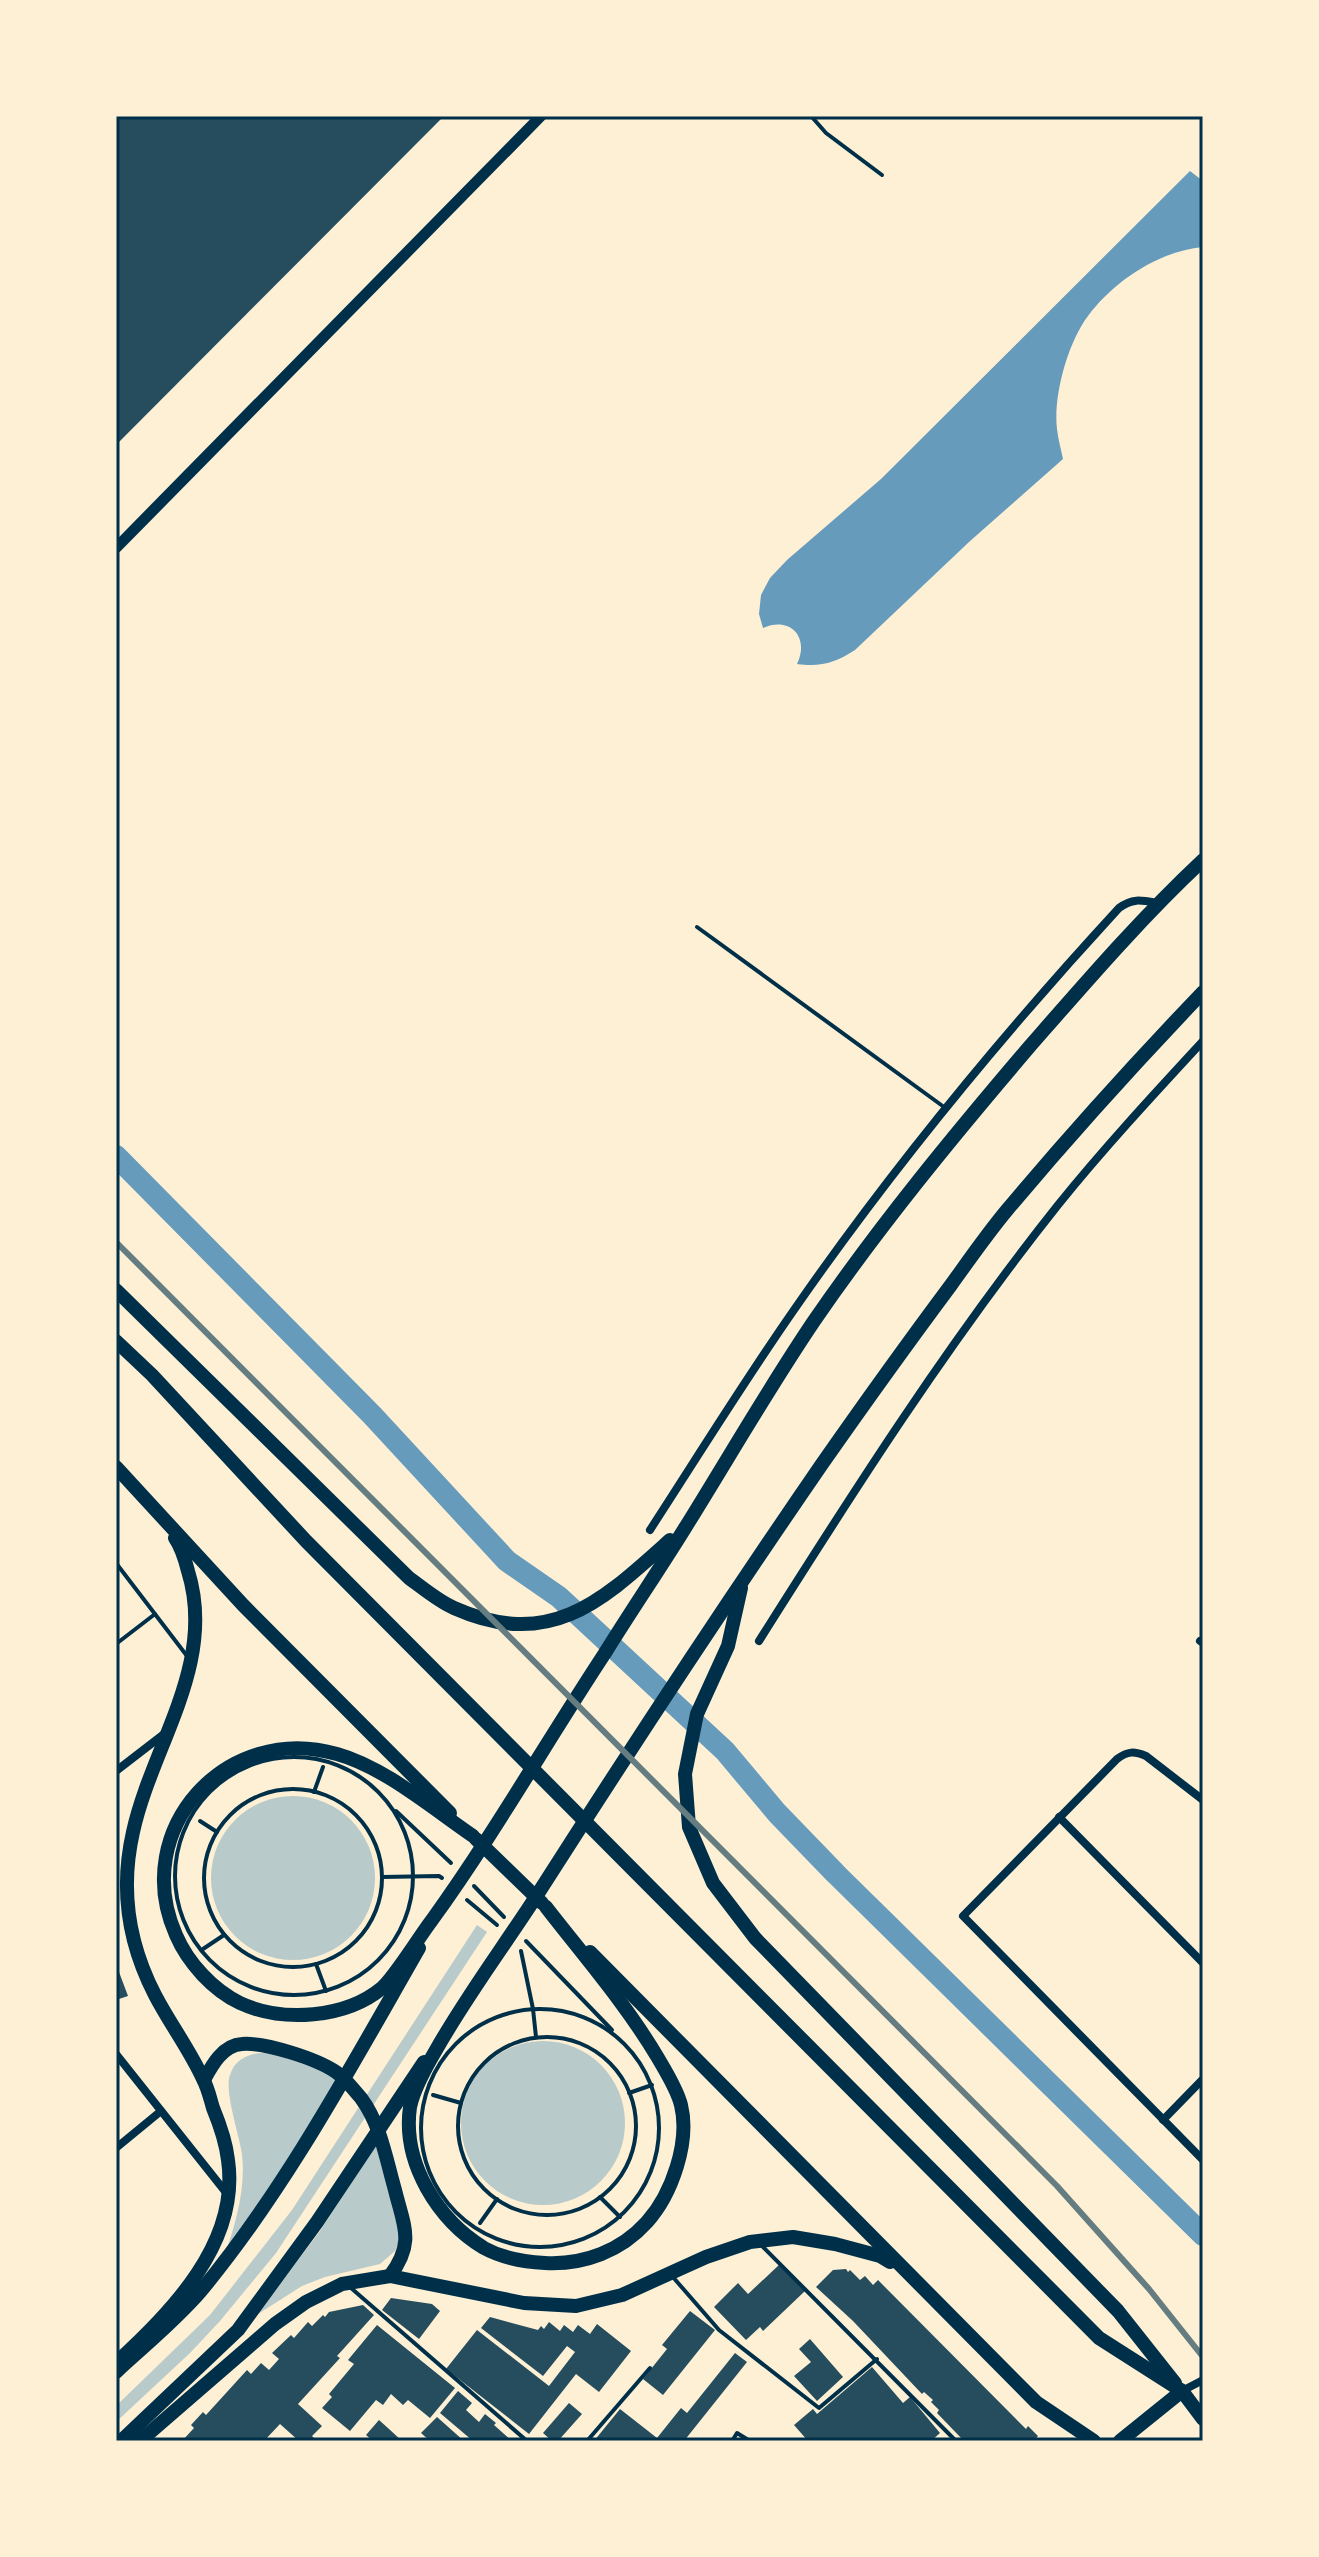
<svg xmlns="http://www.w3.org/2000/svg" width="1319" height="2557" font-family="'Fira Sans',sans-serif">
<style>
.green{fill:#b9caca}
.water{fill:#669bbc}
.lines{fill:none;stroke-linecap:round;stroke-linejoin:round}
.canal{stroke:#669bbc;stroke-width:22}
.building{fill:#264d5e}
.path{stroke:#003049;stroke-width:4}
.service{stroke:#003049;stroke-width:4}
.minor{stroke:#003049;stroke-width:8}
.tertiary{stroke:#003049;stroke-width:11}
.primary{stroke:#003049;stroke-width:14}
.trunk{stroke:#003049;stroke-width:14}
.rail{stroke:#657d81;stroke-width:6}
.neatline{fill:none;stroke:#003049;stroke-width:3}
</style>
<rect width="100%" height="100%" fill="#fdf0d5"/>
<g class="green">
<circle cx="293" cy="1878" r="82"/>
<path d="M477,1925L487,1932L276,2253L220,2321L190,2353L116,2422V2406L210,2315L292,2210Z"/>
<circle cx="543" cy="2123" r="82"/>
<path d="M270,2052L347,2080L224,2258C235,2225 246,2190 242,2154C239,2134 224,2091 230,2075C236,2056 253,2053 270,2052Z"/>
<path d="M378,2143L399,2221V2242L395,2251L380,2264L325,2277L302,2286L258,2314L320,2231Z"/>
</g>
<path class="water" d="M1190,171L1203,181V247C1159,251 1114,281 1088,316C1068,342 1053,396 1057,429C1058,439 1061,449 1063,459L969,542L855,650C835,663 821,667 797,664C810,637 790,616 763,628L759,614L761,595L770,578L787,560L881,479Z"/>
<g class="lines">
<path class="canal" d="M116,1156L372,1415L507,1561L559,1597L725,1751L777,1813L836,1874L1203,2235"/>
</g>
<g class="building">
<path d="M116,116H444L116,445Z"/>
<path d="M116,1964L128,1996L116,2000Z"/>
<path d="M780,2264L805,2291L763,2331L760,2327L746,2340L714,2307L738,2283L748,2294Z"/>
<path d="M846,2269L848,2272L850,2270L860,2280L865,2276L873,2285L878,2280L1026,2429L1028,2426L1038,2436L1034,2441H964L937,2413L939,2410L931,2402L933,2400L924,2392L922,2394L853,2321L816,2287L833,2270Z"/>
<path d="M391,2298L432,2304L440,2311L419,2339L382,2310Z"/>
<path d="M363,2305L374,2315L337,2356L340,2358L298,2404L322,2426L312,2436L317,2441H299L280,2424L264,2441H182L194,2428L191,2425L203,2412L206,2415L247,2370L251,2374L261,2363L269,2370L279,2359L272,2353L291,2335L294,2338L308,2322L312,2326L323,2315L325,2317L329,2312Z"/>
<path d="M690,2311L715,2330L663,2395L643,2379L667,2349L662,2345Z"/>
<path d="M490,2317L538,2330L541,2326L544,2329L549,2322L560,2331L564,2325L573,2332L578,2325L590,2334L597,2324L631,2351L599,2392L576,2374L529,2434L446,2369L477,2330L549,2386L575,2352L567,2346L543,2376L481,2328Z"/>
<path d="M377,2325L455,2388L430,2418L408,2400L403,2405L391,2394L383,2405L376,2400L350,2431L322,2408L332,2397L329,2394L354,2364L348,2360Z"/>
<path d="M810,2339L843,2377L817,2401L794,2376L811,2362L799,2349Z"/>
<path d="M735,2353L747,2362L684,2441H594L620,2409L657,2438L681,2408L687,2413Z"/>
<path d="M872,2367L903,2403L910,2397L940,2433L931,2441H816L814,2439L808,2441L794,2425L813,2409L817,2414Z"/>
<path d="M458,2391L472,2403L466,2410L479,2422L485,2414L496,2423L494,2425L512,2441H473L440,2413Z"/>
<path d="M569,2403L582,2414L558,2441H552L543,2433Z"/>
<path d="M437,2417L464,2441H430L421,2433Z"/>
<path d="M379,2420L389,2429L402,2441H373L366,2435Z"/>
</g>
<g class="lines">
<g class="path">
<circle cx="294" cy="1876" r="119"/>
<circle cx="293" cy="1878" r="89"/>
<path d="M314,1792L323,1767"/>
<path d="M396,1811L451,1863"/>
<path d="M200,1821L217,1832"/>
<path d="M382,1877L439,1876L442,1878"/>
<path d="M474,1886L504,1917"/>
<path d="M467,1900L497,1925"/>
<path d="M526,1941L612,2030"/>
<path d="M203,1949L224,1935"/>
<path d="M521,1951L533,2009L536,2037"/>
<path d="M316,1964L326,1991"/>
<circle cx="540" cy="2128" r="119"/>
<circle cx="547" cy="2126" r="89"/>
<path d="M629,2093L652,2085"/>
<path d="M433,2095L461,2103"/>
<path d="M600,2197L620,2217"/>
<path d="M480,2223L497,2199"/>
</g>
<g class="service">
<path d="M811,116L826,133L882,175"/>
<path d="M697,927L944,1107"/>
<path d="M116,1563L187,1656"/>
<path d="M116,1644L155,1614"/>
<path d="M762,2246L956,2441"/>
<path d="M672,2276L719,2330L819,2408L877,2359"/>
<path d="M351,2288L527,2441"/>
<path d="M587,2441L650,2368"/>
<path d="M732,2441L737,2433L750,2441"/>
</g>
<g class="minor">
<path d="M650,1530C698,1456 745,1380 796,1307C894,1166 1003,1034 1119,908C1132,898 1141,900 1157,903"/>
<path d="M759,1641C853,1492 948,1343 1058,1205C1104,1148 1154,1094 1203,1041"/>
<path d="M1200,1641L1203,1643"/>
<path d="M116,1771L164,1734"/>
<path d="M1203,1800L1146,1756C1134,1751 1128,1751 1117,1759L963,1916L1203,2160"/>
<path d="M1059,1817L1203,1963"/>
<path d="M116,2054L228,2195"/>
<path d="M1163,2120L1203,2079"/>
<path d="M116,2148L161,2111"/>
<path d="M1182,2391L1203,2380"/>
</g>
<path class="tertiary" d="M116,548L541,116"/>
<g class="primary">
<path d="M116,2372C144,2346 175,2321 200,2292C285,2190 353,2063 419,1948"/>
<path d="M121,2441L238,2330L317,2222L424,2062"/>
</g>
<g class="trunk">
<path d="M116,1290L409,1578C423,1588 438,1601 454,1608C551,1651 602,1601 670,1540"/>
<path d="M116,1341L152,1375L306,1541L1099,2338L1182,2391L1203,2419"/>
<path d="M116,1467L243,1605L450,1813"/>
<path d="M741,1588L728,1646L697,1714L685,1774L689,1827L713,1883L755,1938L1118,2311L1175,2383"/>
<path d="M473,1836C432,1808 384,1767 337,1754C227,1722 129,1829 176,1935C188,1963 213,1990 240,2003C283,2023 346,2018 382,1988C396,1975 419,1937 432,1920C494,1834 547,1741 605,1653C631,1611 659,1570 685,1528C728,1459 768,1389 814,1321C880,1225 954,1135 1030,1046C1086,982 1141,918 1203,860"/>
<path d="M476,1839L542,1903"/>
<path d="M546,1907C584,1956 626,2004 658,2058C666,2072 677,2089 681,2105C690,2142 672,2194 647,2222C621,2251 584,2265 545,2263C524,2262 502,2258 484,2248C438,2220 402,2163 410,2107C414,2088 426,2067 436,2050C467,1995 505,1945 539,1892C631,1748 725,1605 822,1464C864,1404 907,1344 951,1285C969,1260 987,1234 1007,1210C1070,1135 1136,1062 1203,992"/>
<path d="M590,1952L1036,2402L1094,2441"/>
<path d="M204,2080C212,2065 223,2045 242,2044C265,2042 317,2059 336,2072C345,2078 354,2090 361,2098C381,2125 386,2159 395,2190C404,2227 415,2242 390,2276"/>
<path d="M116,2363C172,2311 240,2243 228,2160C226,2142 220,2125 213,2108C210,2098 208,2088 203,2079C190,2050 170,2024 155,1995C128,1943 120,1889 133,1832C152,1745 217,1664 188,1571C185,1559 182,1548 175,1538"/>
<path d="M140,2441L275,2324L306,2302L342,2284L390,2276L524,2303L576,2306L622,2295L706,2257L750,2242L793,2237L835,2244L880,2256L890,2262"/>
<path d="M1120,2441L1182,2391"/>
</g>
<path class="rail" d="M116,1242L1057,2186L1149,2289L1203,2357"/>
</g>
<rect width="1319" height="2557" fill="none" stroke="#fdf0d5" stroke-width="236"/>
<rect x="118" y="118" width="1083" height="2321" class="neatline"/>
</svg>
